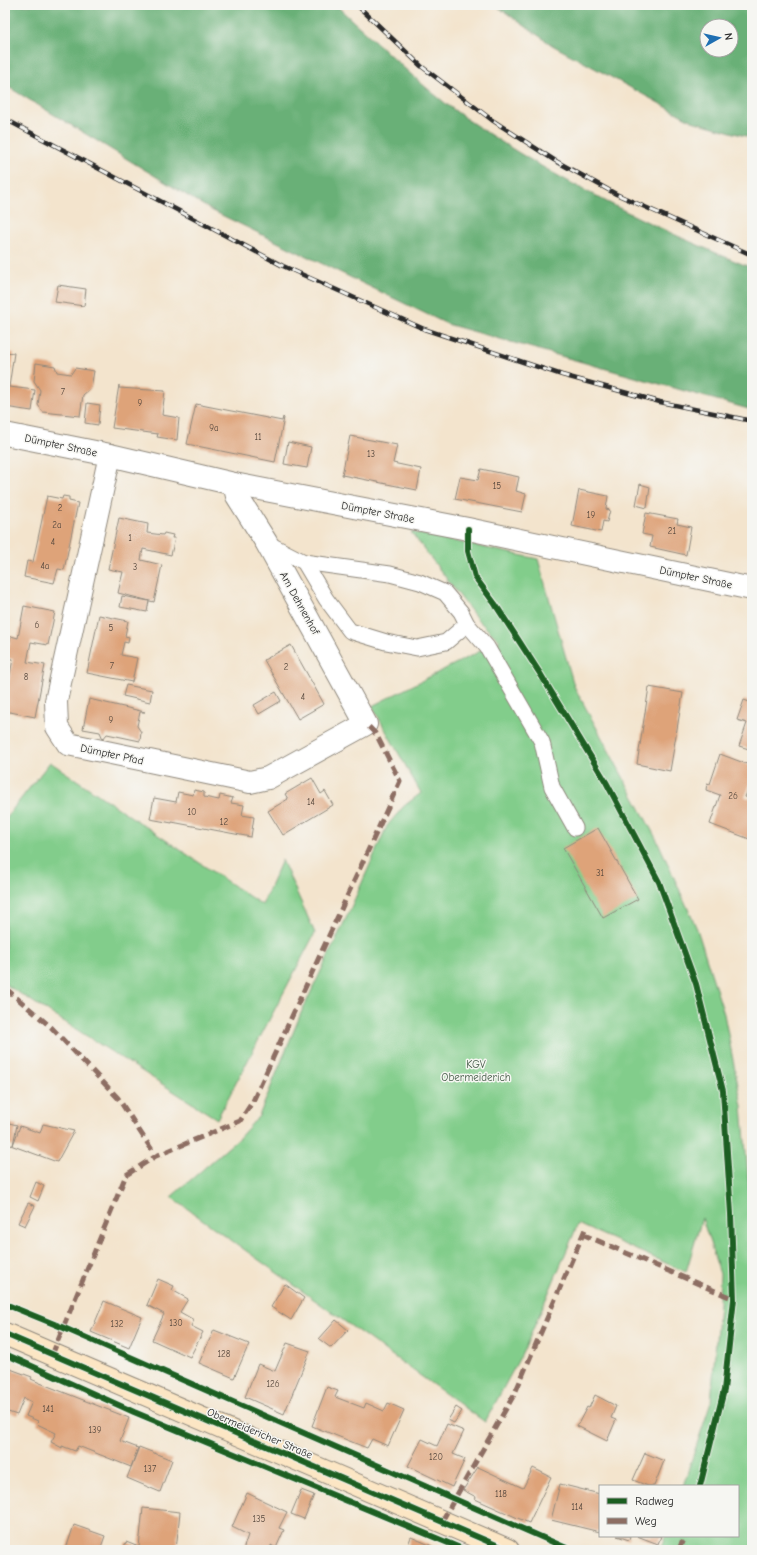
<svg xmlns="http://www.w3.org/2000/svg" width="757" height="1555" font-family="'Comic Neue',sans-serif">
<style>
.green{fill:#82cd8b;stroke:#567c5b}
.forest{fill:#69b077;stroke:#4a6e51;fill-rule:evenodd}
.building{fill:#dea379}
.lines{fill:none;stroke-linecap:round;stroke-linejoin:round}
.service-casing{stroke:#8f887c;stroke-width:17}
.minor-casing{stroke:#8f887c;stroke-width:24}
.secondary-casing{stroke:#8f887c;stroke-width:24}
.service{stroke:#fff;stroke-width:15}
.minor{stroke:#fff;stroke-width:22}
.secondary{stroke:#fce6c4;stroke-width:22}
.rail-casing{stroke:#2b2b2b;stroke-width:4.5}
.rail{stroke:#f6f6f2;stroke-width:3;stroke-dasharray:9;stroke-linecap:butt}
.quiet{stroke:#8d6e63;stroke-width:5;stroke-dasharray:10 5;stroke-linecap:butt}
.cycleway-casing{stroke:#f6f6f2;stroke-width:8}
.cycleway{stroke:#1b5e20;stroke-width:6}
.labels{text-anchor:middle;stroke-width:3;stroke-linejoin:round;paint-order:stroke}
.number-label{font-size:9px;fill:#58493e}
.street-label{font-size:11px;fill:#2b2b2b;stroke:#f6f6f2}
.park-label{font-size:11px;fill:#455c48;stroke:#f6f6f2}
</style>
<rect width="100%" height="100%" fill="#f6f6f2"/>
<filter id="ink" filterUnits="userSpaceOnUse"><feTurbulence type="fractalNoise" baseFrequency=".025" numOctaves="2"/><feDisplacementMap in="SourceGraphic" scale="8" xChannelSelector="R" yChannelSelector="G"/><feConvolveMatrix kernelMatrix="1 2 1 2 8 2 1 2 1" color-interpolation-filters="sRGB"/></filter>
<filter id="wash" filterUnits="userSpaceOnUse"><feTurbulence type="fractalNoise" baseFrequency=".012" numOctaves="4" result="noise"/><feDisplacementMap in="SourceGraphic" scale="16" xChannelSelector="R" yChannelSelector="G"/><feGaussianBlur stdDeviation="0.9" result="paint"/><feColorMatrix in="noise" values="0 0 0 0 0 0 0 0 0 0 0 0 0 0 0 0 0 1.4 0 .05"/><feComposite in="paint" operator="in"/></filter>
<g filter="url(#wash)">
<rect width="100%" height="100%" fill="#f3e4cd"/>
<g class="green">
<path d="M411,532L538,559L574,686L658,842L697,929L724,1014L742,1106L750,1200L749,1304L752,1314V1550H661L666,1536H738V1486H683L711,1402L719,1303L720,1274L702,1218L686,1272L578,1224L525,1348L485,1422L171,1197L239,1138L259,1116L301,1013L349,912L387,826L404,806L421,793L372,706L500,641L478,620Z"/>
<path d="M50,762L262,905L282,860L315,933L217,1119L5,984V819Z"/>
</g>
<g class="forest">
<path d="M5,5H336C349,18 363,30 376,42C406,70 437,99 471,122C558,181 654,228 752,268V410L447,324L211,210L5,85Z"/>
<path d="M495,5H752V138L692,121L552,45ZM707,26H731V50H707Z"/>
</g>
<g id="blocks">
<g class="building">
<path d="M58,285L86,289L84,306L55,302Z"/>
<path d="M5,352L14,353L9,387L35,390L32,411L5,407Z"/>
<path d="M36,363L55,366L57,372L71,374L75,368L94,371L91,388L83,395L80,416L43,412L38,405L40,390L34,381Z"/>
<path d="M119,385V388L165,391L162,415L179,418L177,440L157,437L158,434L112,428Z"/>
<path d="M87,403L100,405L98,425L85,423Z"/>
<path d="M196,404L282,421L283,417L284,418L275,462L187,444Z"/>
<path d="M350,436L397,445L393,463L421,469L417,490L342,475Z"/>
<path d="M288,442L311,447L307,468L284,464Z"/>
<path d="M481,469L519,477L516,491L526,494L522,512L455,499L460,477L478,480Z"/>
<path d="M640,484L650,487L647,508L636,505Z"/>
<path d="M579,490L608,496L606,509L610,510L607,522L603,521L601,532L572,526Z"/>
<path d="M47,496L62,499L63,496L69,497V501L78,503L64,570L58,569L54,583L24,577L27,561L33,562Z"/>
<path d="M646,513L678,519L677,524L691,527L686,555L650,547L652,536L642,534Z"/>
<path d="M119,518L148,524L147,533L163,535L164,533L173,535L172,538H175L171,555L143,549L141,560L162,565L154,602L118,593L123,572L108,569Z"/>
<path d="M122,596L149,601L147,612L120,607Z"/>
<path d="M24,606L55,612L48,645L31,642L27,662L45,665L35,717L5,711V689L7,690L13,659L6,658L11,636L18,638Z"/>
<path d="M99,615L128,621L125,636L129,637L128,643L124,642L121,655L137,658L132,682L87,673Z"/>
<path d="M291,645L324,704L298,719L264,660Z"/>
<path d="M126,685L152,690L150,702L123,696Z"/>
<path d="M649,687L683,693L670,771L637,764Z"/>
<path d="M276,692L281,701L259,714L254,705Z"/>
<path d="M89,699L145,712H140L137,726L141,732L140,741L107,734L103,739L100,732L83,729Z"/>
<path d="M744,700L752,703V750L739,746L747,723L737,720Z"/>
<path d="M720,754L752,766V780L745,797L752,799V840L710,824L720,795L706,790L707,783L710,784Z"/>
<path d="M312,778L321,794L325,791L333,805L283,835L268,811L288,799L285,794Z"/>
<path d="M194,790L204,792V797L219,800L220,795L233,798L231,803L244,805L242,815L254,817L251,837L172,822V823L150,819L154,798L176,802L178,792L193,795Z"/>
<path d="M598,828L638,899L603,918L563,848Z"/>
<path d="M5,1122L17,1125L13,1145L20,1126L40,1133L43,1124L74,1131L57,1162L5,1143Z"/>
<path d="M36,1182L44,1186L38,1201L30,1197Z"/>
<path d="M28,1203L35,1206L25,1226L18,1223Z"/>
<path d="M158,1279L174,1286L172,1290L188,1299L180,1312L194,1320L191,1326L203,1332L190,1357L152,1340L164,1314L147,1305Z"/>
<path d="M285,1284L304,1298L291,1320L271,1307Z"/>
<path d="M104,1301L142,1317L129,1348L91,1332Z"/>
<path d="M336,1320L348,1330L331,1348L319,1339Z"/>
<path d="M214,1330L249,1344L234,1378L199,1363Z"/>
<path d="M287,1343L310,1351L284,1414L245,1397L258,1364L275,1371Z"/>
<path d="M5,1367L32,1377L31,1379L40,1383L129,1418L120,1441L138,1448L131,1467L78,1446L75,1451L62,1446V1448L51,1442L56,1433L37,1424L38,1421L26,1416L32,1402L24,1398L17,1415L5,1411Z"/>
<path d="M327,1387L338,1391L335,1397L364,1408L366,1403L384,1411L388,1403L404,1410L388,1446L372,1439L367,1448L312,1426Z"/>
<path d="M595,1395L616,1406L611,1418L616,1420L607,1441L577,1426L587,1407L589,1408Z"/>
<path d="M456,1407L462,1411L454,1423L448,1420Z"/>
<path d="M447,1424L464,1431L453,1454L465,1459L452,1487L408,1466L422,1439L437,1446Z"/>
<path d="M139,1447L172,1460L160,1492L127,1478Z"/>
<path d="M645,1453L664,1461L654,1486H648L633,1480Z"/>
<path d="M478,1467L523,1488L533,1468L551,1477L529,1523L475,1499L476,1497L463,1490Z"/>
<path d="M560,1484L600,1494V1532L551,1520Z"/>
<path d="M301,1490L314,1495L304,1519L291,1514Z"/>
<path d="M247,1493L287,1512L279,1528L284,1530L276,1548L271,1545V1550H243L248,1535L232,1527Z"/>
<path d="M143,1508L180,1512L176,1550H123L126,1542L139,1547Z"/>
<path d="M74,1525L105,1536L100,1550L66,1549Z"/>
<path d="M617,1536H630L629,1540Z"/>
<path d="M637,1536H661L658,1544Z"/>
<path d="M411,1537L441,1550H406Z"/>
</g>
</g>
</g>
<g filter="url(#ink)">
<use href="#blocks" fill-opacity="0" stroke="#8f887c" stroke-width="1"/>
<g class="lines">
<g class="service-casing">
<g id="service">
<path d="M267,543L304,562L326,599L350,631L386,642L417,648L446,642L467,624"/>
<path d="M304,562L390,574L420,582L445,593L461,612L467,624L487,647L542,742L552,787L575,828"/>
</g>
</g>
<g class="minor-casing">
<g id="minor">
<path d="M5,434L110,455L234,484L468,529L752,589"/>
<path d="M110,455L56,701L57,727L68,744L250,782L268,778L366,724L266,542L237,496L234,484"/>
</g>
</g>
<g class="secondary-casing">
<path id="secondary" d="M5,1334L508,1550"/>
</g>
<use href="#service" class="service"/>
<use href="#minor" class="minor"/>
<use href="#secondary" class="secondary"/>
<g class="rail-casing">
<g id="rail">
<path d="M357,5L421,66L492,120L554,160L616,194L752,255"/>
<path d="M5,119L283,266L424,329L562,375L660,402L752,421"/>
</g>
</g>
<use href="#rail" class="rail"/>
<g class="quiet">
<path d="M5,988L51,1027L118,1098L156,1156"/>
<path d="M582,1234L734,1299"/>
<path d="M52,1355L126,1175L156,1156L240,1121L253,1101L400,781L376,734L366,724"/>
<path d="M442,1521L515,1393L586,1227"/>
<path d="M679,1550L684,1536"/>
</g>
<g class="cycleway-casing">
<g id="cycleway">
<path d="M468,529V551L475,577L495,604L541,675L606,782L659,882L696,984L723,1091L731,1214L734,1299L724,1390L700,1486"/>
<path d="M5,1304L64,1328L571,1550"/>
<path d="M5,1334L508,1550"/>
<path d="M5,1354L134,1412L465,1550"/>
</g>
</g>
<use href="#cycleway" class="cycleway"/>
</g>
</g>
<g class="labels">
<g class="number-label">
<text x="63" y="395">7</text>
<text x="140" y="406">9</text>
<text x="214" y="431">9a</text>
<text x="258" y="440">11</text>
<text x="371" y="457">13</text>
<text x="497" y="489">15</text>
<text x="60" y="511">2</text>
<text x="591" y="518">19</text>
<text x="57" y="528">2a</text>
<text x="672" y="534">21</text>
<text x="130" y="541">1</text>
<text x="53" y="545">4</text>
<text x="45" y="569">4a</text>
<text x="135" y="570">3</text>
<text x="37" y="628">6</text>
<text x="111" y="631">5</text>
<text x="112" y="669">7</text>
<text x="286" y="670">2</text>
<text x="26" y="680">8</text>
<text x="303" y="700">4</text>
<text x="111" y="723">9</text>
<text x="733" y="799">26</text>
<text x="311" y="805">14</text>
<text x="192" y="815">10</text>
<text x="224" y="825">12</text>
<text x="600" y="876">31</text>
<text x="176" y="1326">130</text>
<text x="117" y="1327">132</text>
<text x="224" y="1357">128</text>
<text x="273" y="1387">126</text>
<text x="48" y="1412">141</text>
<text x="95" y="1433">139</text>
<text x="436" y="1460">120</text>
<text x="150" y="1472">137</text>
<text x="501" y="1497">118</text>
<text x="577" y="1510">114</text>
<text x="259" y="1522">135</text>
</g>
<g class="street-label">
<text transform="translate(61 445) rotate(12)" y="4">Dümpter Straße</text>
<text transform="translate(378 512) rotate(11)" y="4">Dümpter Straße</text>
<text transform="translate(696 577) rotate(12)" y="4">Dümpter Straße</text>
<text transform="translate(300 603) rotate(61)" y="4">Am Dehnenhof</text>
<text transform="translate(112 754) rotate(12)" y="4">Dümpter Pfad</text>
<text transform="translate(260 1433) rotate(23)" y="4">Obermeidericher Straße</text>
</g>
<g class="park-label">
<text x="476" y="1068">KGV<tspan x="476" dy="13">Obermeiderich</tspan></text>
</g>
</g>
<rect width="757" height="1555" fill="none" stroke="#f6f6f2" stroke-width="20"/>
<rect x="599" y="1485" width="140" height="52" fill="#f6f6f2" stroke="#a5a5a2"/>
<rect x="607" y="1498" width="20" height="6" fill="#1b5e20" stroke="#a5a5a2"/>
<text x="635" y="1505" font-size="12" fill="#2b2b2b">Radweg</text>
<rect x="607" y="1518" width="20" height="6" fill="#8d6e63" stroke="#a5a5a2"/>
<text x="635" y="1525" font-size="12" fill="#2b2b2b">Weg</text>
<g transform="translate(719 38) rotate(82)"><circle r="19" fill="#f6f6f2" stroke="#a5a5a2"/>
<path d="M0-3L7 15L0 10L-7 15Z" fill="#1f6fb2"/>
<text y="-6" font-size="11" font-weight="bold" text-anchor="middle" fill="#2b2b2b">N</text>
</g>
</svg>
